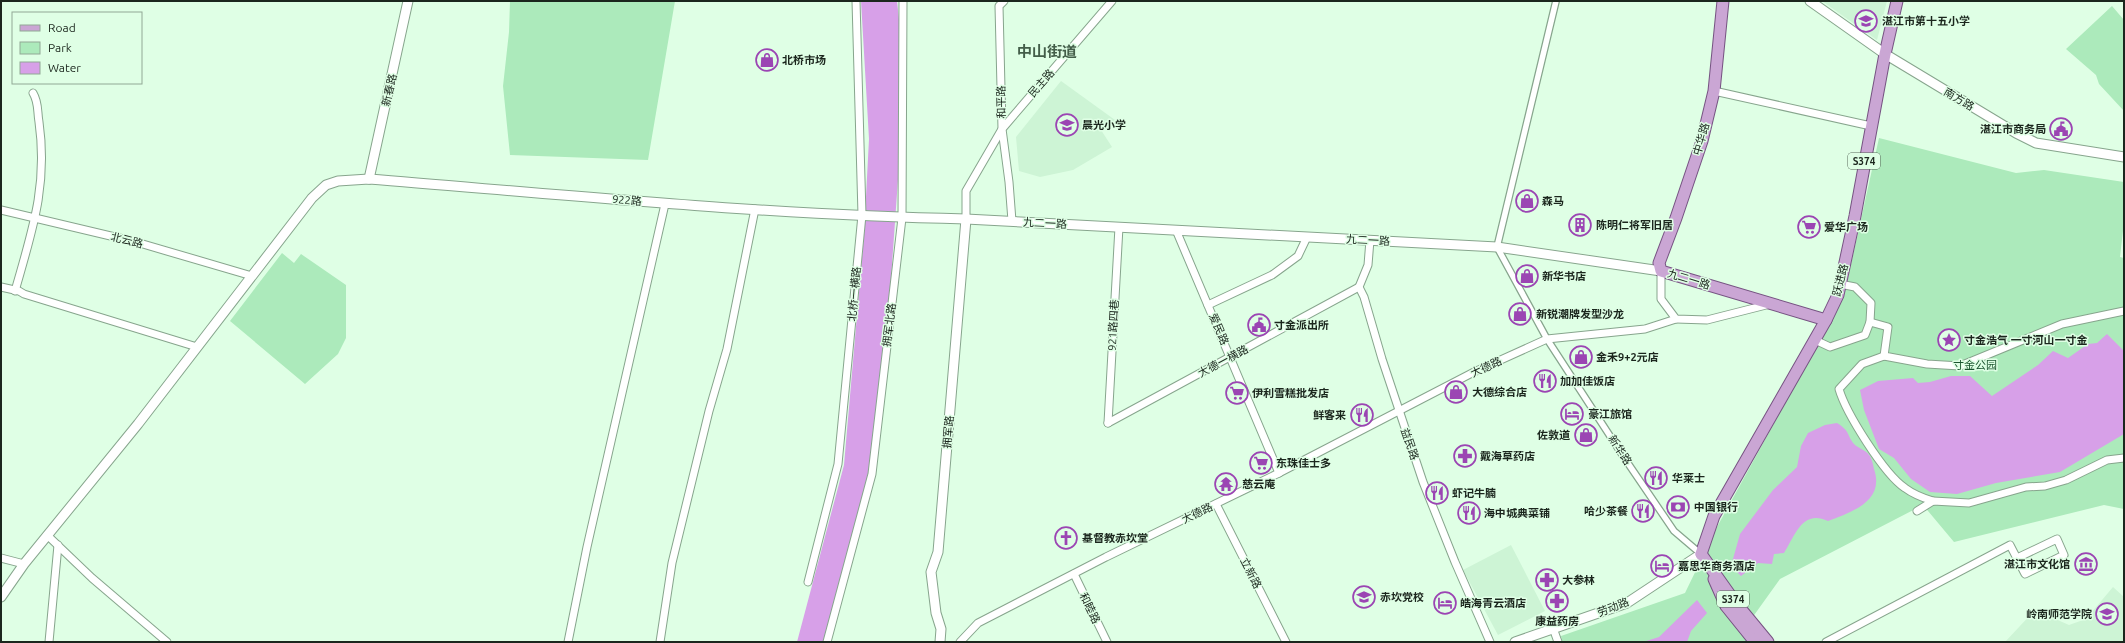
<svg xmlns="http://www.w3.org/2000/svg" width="2125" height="643" font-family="Ubuntu,'Noto Sans SC',sans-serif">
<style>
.built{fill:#cdf4d5}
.green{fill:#aceabb}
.water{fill:#d7a0e8}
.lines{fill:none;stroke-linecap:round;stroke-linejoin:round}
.pedestrian-casing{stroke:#87a58d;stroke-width:8}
.minor-casing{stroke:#87a58d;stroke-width:9}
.tertiary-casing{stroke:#87a58d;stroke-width:11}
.primary-casing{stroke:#765382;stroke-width:13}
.pedestrian{stroke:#fff;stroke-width:5.5}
.minor{stroke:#fff;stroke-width:7}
.tertiary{stroke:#fff;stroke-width:9}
.primary{stroke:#caa6d4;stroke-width:11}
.labels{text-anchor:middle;stroke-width:3;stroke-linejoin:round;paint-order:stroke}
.shield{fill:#dfffe5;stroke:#566759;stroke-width:1}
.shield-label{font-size:10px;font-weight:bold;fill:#1b261d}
.poi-label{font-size:11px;font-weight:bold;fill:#1b261d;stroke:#dfffe5;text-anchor:start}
.street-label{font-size:11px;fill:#1b261d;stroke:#dfffe5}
.park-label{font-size:11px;fill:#1c5630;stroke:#dfffe5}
.district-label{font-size:15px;font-weight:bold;fill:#435e49;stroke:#dfffe5}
</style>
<rect width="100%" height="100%" fill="#dfffe5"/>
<g class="built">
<path d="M1822,1H1887L1877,40Z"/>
<path d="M1061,81L1115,120L1101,130L1112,147L1073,170L1040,177L1019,171L1016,137Z"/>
<path d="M1511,545L1545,611L1498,635L1463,570Z"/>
<path d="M2113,587L2124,597V642H2005L2035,610L2069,625L2086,619Z"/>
</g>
<g class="green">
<path d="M510,1H675L648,160L510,155L503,86L509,32Z"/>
<path d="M2112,6L2124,20V111L2099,84L2096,75L2066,49Z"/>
<path d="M1879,138L2016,173L2044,170L2124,182V222L2120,257L2124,258V509L2104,505L1954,542L1923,505L1780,579L1742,632L1749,642H1562L1561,636L1685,593L1717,527L1844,296Z"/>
<path d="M282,253L294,263L301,254L346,285V338L338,354L305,384L230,321Z"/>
</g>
<g class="water">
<path d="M861,1H897L900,28V151L890,293L870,466L824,642H797L844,465L864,235L869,139Z"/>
<path d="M2107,334L2124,351V434L2060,472L1996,483L1957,494L1930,492L1911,479L1894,458L1879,449L1864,410L1860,390L1878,381L1913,378L1918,383L1930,382L1951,376H1970L1992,396L2038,365L2053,351L2068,358L2088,344L2097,343Z"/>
<path d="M1837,423C1851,432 1846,434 1854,444C1858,448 1866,450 1869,455C1872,458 1873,465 1874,469C1885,501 1852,512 1828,521C1802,509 1795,536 1784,553L1774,554L1772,564L1758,563L1741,576L1731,566L1740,534L1773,490L1797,467L1801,446L1808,433L1825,425Z"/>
<path d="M1697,600L1707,613L1691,631L1687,642H1643L1659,637Z"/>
</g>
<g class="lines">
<g class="pedestrian-casing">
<path id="pedestrian" d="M1556,1L1497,247L1547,339L1623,456L1674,531L1701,554"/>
</g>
<g class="minor-casing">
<g id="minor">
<path d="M1714,91L1871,126"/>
<path d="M1,210L136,242L252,276"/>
<path d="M966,219V191L1002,129L999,6L1004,1"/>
<path d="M1012,221L1009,182L1002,129L1112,1"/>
<path d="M1176,230L1279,473"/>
<path d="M1370,240L1368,265L1359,287L1364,297L1382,359L1423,482L1455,562L1490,642"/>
<path d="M1661,271V299L1676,319L1707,320L1770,304"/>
<path d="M1840,284L1855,287L1871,303L1870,322"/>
<path d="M1,287L19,291L24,294L197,347"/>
<path d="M15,291C32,231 48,186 39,122C37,111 39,103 33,93"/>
<path d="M1208,305L1272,275L1298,256L1307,237"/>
<path d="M1815,340L1830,347L1865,335L1870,322L1888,327L1884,356L1927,364L1960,366L2062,324L2124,311"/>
<path d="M1884,356L1862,364L1839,389C1846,413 1884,474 1905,488C1913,494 1923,498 1933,501"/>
<path d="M1108,423L1359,287"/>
<path d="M1108,423L1119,227"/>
<path d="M1216,504L1286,642"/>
<path d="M1917,511L1933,501L1969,503L2026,487L2045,486L2066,480L2107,460L2124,458"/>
<path d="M47,535L92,578L167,642"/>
<path d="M1,558L24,564"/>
<path d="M1074,574L1107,642"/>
<path d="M808,582L838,464L862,215L856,1"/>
<path d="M1553,628L1558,642"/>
<path d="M49,642L58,545"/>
<path d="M568,642L587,547L665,204"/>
<path d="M660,642L672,563L709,411L727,349L755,209"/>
<path d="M827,642L872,474L902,218L903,1"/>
<path d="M960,642L978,623L1106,557L1279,473L1474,372L1547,339L1645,329L1676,319"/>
<path d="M1826,642L2010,545L2025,574L2064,555L2057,539L2017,558"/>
</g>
</g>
<g class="tertiary-casing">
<g id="tertiary">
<path d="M1810,1L1885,54L2016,133L2036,143L2124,157"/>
<path d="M369,179L408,1"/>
<path d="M1,597L24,564L138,424L312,198L326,185L338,181L369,179C567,195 767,215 966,219L1497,247L1661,271"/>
<path d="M940,642L941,629L936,613L931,572L938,552L966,219"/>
<path d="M1515,642L1627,603L1701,554"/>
</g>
</g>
<g class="primary-casing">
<g id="primary">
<path d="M1723,1L1714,91L1702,141L1676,218L1659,263L1661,271L1826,320"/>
<path d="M1701,554L1714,516L1826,320L1838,295L1855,216L1885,54L1897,1"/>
<path d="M1701,554L1735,602L1768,642"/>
<path d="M1714,579L1726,606L1755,642"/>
</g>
</g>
<use href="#pedestrian" class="pedestrian"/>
<use href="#minor" class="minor"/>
<use href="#tertiary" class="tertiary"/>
<use href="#primary" class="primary"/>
</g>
<defs>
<g id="school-ring" transform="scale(1.15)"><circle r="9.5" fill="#dfffe5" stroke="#9b45b3" stroke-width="1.5"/><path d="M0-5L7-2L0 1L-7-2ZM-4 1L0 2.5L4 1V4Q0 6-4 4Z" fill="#9b45b3"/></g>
<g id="shop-ring" transform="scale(1.15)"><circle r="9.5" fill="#dfffe5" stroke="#9b45b3" stroke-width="1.5"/><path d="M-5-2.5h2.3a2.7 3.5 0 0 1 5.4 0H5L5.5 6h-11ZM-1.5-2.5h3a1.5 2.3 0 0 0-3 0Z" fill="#9b45b3"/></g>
<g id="civic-ring" transform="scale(1.15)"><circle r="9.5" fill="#dfffe5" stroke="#9b45b3" stroke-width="1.5"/><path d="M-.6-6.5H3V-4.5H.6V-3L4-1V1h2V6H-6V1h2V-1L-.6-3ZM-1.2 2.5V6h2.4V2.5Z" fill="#9b45b3"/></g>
<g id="building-ring" transform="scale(1.15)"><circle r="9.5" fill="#dfffe5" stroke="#9b45b3" stroke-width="1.5"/><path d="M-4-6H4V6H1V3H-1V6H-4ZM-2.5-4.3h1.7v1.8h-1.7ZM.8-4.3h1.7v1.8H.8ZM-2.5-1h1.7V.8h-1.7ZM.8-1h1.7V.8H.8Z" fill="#9b45b3"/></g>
<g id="supermarket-ring" transform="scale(1.15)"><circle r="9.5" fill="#dfffe5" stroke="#9b45b3" stroke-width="1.5"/><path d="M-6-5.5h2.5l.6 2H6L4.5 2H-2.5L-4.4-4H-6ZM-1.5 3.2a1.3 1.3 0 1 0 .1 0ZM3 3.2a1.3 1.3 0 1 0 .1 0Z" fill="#9b45b3"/></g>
<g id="sight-ring" transform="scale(1.15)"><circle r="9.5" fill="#dfffe5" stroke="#9b45b3" stroke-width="1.5"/><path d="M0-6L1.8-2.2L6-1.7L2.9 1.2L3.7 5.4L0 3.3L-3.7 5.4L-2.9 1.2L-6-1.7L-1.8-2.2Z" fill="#9b45b3"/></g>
<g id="restaurant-ring" transform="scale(1.15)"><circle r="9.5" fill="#dfffe5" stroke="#9b45b3" stroke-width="1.5"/><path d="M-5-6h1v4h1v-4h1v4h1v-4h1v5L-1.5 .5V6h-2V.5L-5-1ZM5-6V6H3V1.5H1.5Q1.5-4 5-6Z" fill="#9b45b3"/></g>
<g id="hotel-ring" transform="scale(1.15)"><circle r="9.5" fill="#dfffe5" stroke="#9b45b3" stroke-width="1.5"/><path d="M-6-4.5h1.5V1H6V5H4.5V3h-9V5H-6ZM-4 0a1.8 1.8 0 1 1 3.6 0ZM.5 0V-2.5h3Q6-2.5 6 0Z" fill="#9b45b3"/></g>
<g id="pharmacy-ring" transform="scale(1.15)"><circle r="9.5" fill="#dfffe5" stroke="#9b45b3" stroke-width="1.5"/><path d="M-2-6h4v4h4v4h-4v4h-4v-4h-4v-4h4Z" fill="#9b45b3"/></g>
<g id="temple-ring" transform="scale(1.15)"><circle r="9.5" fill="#dfffe5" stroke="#9b45b3" stroke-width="1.5"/><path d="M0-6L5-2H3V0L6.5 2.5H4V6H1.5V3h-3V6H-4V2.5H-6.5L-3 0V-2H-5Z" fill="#9b45b3"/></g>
<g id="bank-ring" transform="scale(1.15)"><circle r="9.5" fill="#dfffe5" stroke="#9b45b3" stroke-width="1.5"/><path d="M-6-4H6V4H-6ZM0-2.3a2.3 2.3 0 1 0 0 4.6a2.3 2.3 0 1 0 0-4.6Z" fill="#9b45b3"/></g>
<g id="church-ring" transform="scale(1.15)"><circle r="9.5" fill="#dfffe5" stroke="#9b45b3" stroke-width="1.5"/><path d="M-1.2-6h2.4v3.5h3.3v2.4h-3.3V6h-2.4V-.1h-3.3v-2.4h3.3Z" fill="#9b45b3"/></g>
<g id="museum-ring" transform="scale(1.15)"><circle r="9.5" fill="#dfffe5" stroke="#9b45b3" stroke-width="1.5"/><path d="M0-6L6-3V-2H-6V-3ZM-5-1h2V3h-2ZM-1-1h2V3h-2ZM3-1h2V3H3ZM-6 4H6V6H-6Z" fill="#9b45b3"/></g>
<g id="university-ring" transform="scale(1.15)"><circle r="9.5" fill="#dfffe5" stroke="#9b45b3" stroke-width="1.5"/><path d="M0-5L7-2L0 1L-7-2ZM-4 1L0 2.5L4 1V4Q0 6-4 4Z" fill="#9b45b3"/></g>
</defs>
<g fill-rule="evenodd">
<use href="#school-ring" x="1866" y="21"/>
<use href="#shop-ring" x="767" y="60"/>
<use href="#school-ring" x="1067" y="125"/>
<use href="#civic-ring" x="2061" y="129"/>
<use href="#shop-ring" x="1527" y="201"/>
<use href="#building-ring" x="1580" y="225"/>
<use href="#supermarket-ring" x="1809" y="227"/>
<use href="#shop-ring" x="1527" y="276"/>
<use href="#shop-ring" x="1520" y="314"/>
<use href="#civic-ring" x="1259" y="325"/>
<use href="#sight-ring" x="1949" y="340"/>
<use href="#shop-ring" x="1581" y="357"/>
<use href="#restaurant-ring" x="1545" y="381"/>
<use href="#shop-ring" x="1456" y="392"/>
<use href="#supermarket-ring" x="1237" y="393"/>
<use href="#hotel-ring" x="1572" y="414"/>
<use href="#restaurant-ring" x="1362" y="415"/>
<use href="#shop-ring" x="1586" y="435"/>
<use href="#pharmacy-ring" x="1465" y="456"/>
<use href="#supermarket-ring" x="1261" y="463"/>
<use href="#restaurant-ring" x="1656" y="478"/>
<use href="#temple-ring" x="1226" y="484"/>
<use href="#restaurant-ring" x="1437" y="493"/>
<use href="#bank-ring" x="1678" y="507"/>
<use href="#restaurant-ring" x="1643" y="511"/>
<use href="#restaurant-ring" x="1469" y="513"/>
<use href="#church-ring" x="1066" y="538"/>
<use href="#museum-ring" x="2086" y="564"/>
<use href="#hotel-ring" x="1662" y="566"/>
<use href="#pharmacy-ring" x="1547" y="580"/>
<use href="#school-ring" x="1364" y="597"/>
<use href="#pharmacy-ring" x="1557" y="601"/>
<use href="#hotel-ring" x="1445" y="603"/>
<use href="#university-ring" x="2107" y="614"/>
</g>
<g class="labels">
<g class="shield">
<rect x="1848" y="153" width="32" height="16" rx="3"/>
<rect x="1717" y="591" width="32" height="16" rx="3"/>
</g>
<g class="shield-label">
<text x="1864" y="165">S374</text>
<text x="1733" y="603">S374</text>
</g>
<g class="poi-label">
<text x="1882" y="25">湛江市第十五小学</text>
<text x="782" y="64">北桥市场</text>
<text x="1082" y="129">晨光小学</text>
<text x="2046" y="133" text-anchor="end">湛江市商务局</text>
<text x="1542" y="205">森马</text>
<text x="1596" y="229">陈明仁将军旧居</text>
<text x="1824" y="231">爱华广场</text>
<text x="1542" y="280">新华书店</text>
<text x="1536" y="318">新锐潮牌发型沙龙</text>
<text x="1274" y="329">寸金派出所</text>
<text x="1964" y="344">寸金浩气 一寸河山一寸金</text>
<text x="1596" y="361">金禾9+2元店</text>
<text x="1560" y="385">加加佳饭店</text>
<text x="1472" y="396">大德综合店</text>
<text x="1252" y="397">伊利雪糕批发店</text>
<text x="1588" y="418">豪江旅馆</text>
<text x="1346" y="419" text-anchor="end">鲜客来</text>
<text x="1570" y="439" text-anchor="end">佐敦道</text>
<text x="1480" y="460">戴海草药店</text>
<text x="1276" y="467">东珠佳士多</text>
<text x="1672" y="482">华莱士</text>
<text x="1242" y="488">慈云庵</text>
<text x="1452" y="497">虾记牛腩</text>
<text x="1694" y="511">中国银行</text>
<text x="1628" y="515" text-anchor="end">哈少茶餐</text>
<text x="1484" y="517">海中城典菜铺</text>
<text x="1082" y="542">基督教赤坎堂</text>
<text x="2070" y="568" text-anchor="end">湛江市文化馆</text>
<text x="1678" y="570">嘉思华商务酒店</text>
<text x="1562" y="584">大参林</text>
<text x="1380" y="601">赤坎党校</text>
<text x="1460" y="607">皓海青云酒店</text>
<text x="2092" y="618" text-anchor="end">岭南师范学院</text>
<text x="1557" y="625" text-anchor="middle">康益药房</text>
</g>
<g class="street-label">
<text transform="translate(1041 83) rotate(-49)" y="4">民主路</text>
<text transform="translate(389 90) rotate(-77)" y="4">新春路</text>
<text transform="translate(1959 99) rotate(31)" y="4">南方路</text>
<text transform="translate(1001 102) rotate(-91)" y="4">和平路</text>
<text transform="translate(1701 139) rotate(-74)" y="4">中华路</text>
<text transform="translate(627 200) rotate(5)" y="4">922路</text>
<text transform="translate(1045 223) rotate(3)" y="4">九二一路</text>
<text transform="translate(127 240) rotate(14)" y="4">北云路</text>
<text transform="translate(1368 240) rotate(3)" y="4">九二一路</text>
<text transform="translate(1689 279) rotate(17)" y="4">九二一路</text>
<text transform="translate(1840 280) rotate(-76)" y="4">跃进路</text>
<text transform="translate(854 294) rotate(-85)" y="4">北桥一横路</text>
<text transform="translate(889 325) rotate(-83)" y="4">拥军北路</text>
<text transform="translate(1113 325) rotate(-87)" y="4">921路四巷</text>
<text transform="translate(1219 329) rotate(67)" y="4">爱民路</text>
<text transform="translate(1223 361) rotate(-28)" y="4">大德一横路</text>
<text transform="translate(1486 367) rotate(-25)" y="4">大德路</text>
<text transform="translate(948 432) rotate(-85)" y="4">拥军路</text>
<text transform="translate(1410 444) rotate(71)" y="4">益民路</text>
<text transform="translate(1620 450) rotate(57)" y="4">新华路</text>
<text transform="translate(1197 513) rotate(-26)" y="4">大德路</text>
<text transform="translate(1251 573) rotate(63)" y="4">立新路</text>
<text transform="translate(1613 607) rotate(-21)" y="4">劳动路</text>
<text transform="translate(1090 608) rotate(64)" y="4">和睦路</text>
</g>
<g class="park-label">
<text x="1975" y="369">寸金公园</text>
</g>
<g class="district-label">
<text x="1047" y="57">中山街道</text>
</g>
</g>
<rect width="2125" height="643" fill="none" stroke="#1b261d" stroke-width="4"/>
<rect x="12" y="12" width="130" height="72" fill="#dfffe5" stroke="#91a895"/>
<rect x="20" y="25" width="20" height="6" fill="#caa6d4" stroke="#91a895"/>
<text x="48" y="32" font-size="12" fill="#1b261d">Road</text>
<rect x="20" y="42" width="20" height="12" fill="#aceabb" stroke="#91a895"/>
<text x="48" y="52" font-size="12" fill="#1b261d">Park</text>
<rect x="20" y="62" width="20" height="12" fill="#d7a0e8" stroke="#91a895"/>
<text x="48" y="72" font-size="12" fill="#1b261d">Water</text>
</svg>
